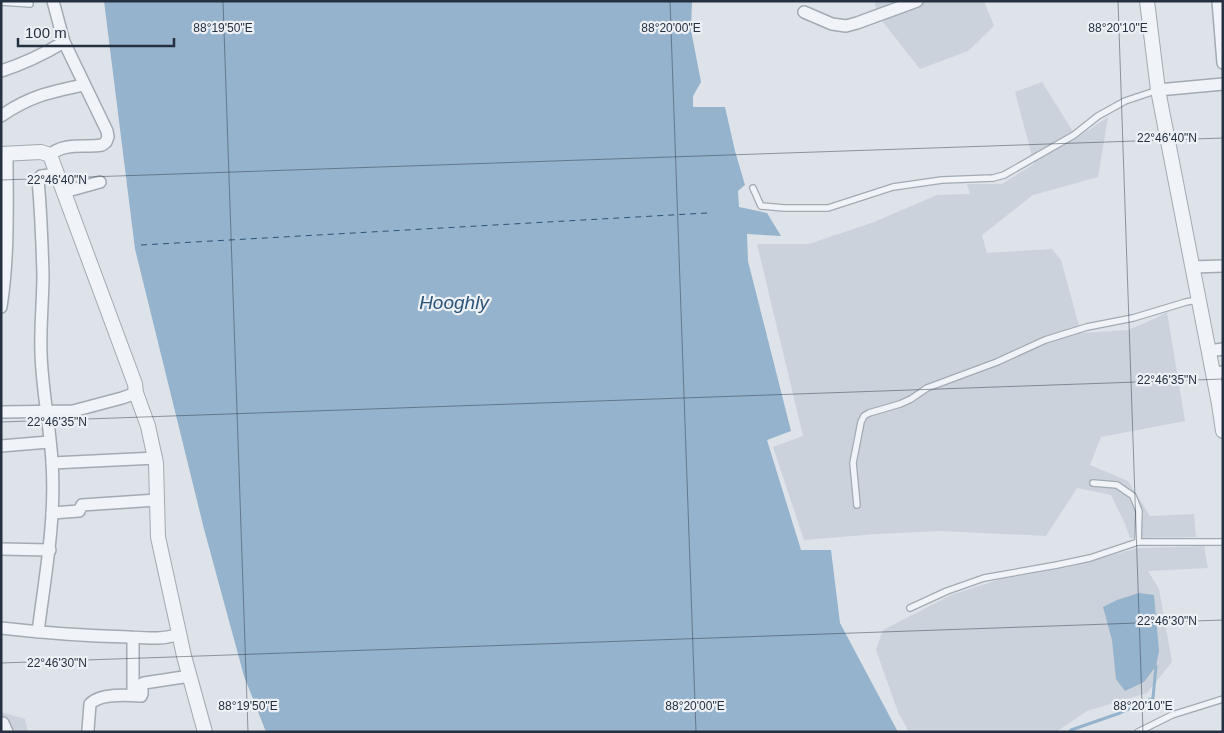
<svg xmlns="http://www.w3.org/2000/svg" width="1224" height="733" font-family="Helvetica,sans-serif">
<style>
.built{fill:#cbd2db}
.water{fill:#95b3cc}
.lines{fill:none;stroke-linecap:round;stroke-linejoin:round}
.stream{stroke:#95b3cc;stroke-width:3}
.ferry{stroke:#2c5378;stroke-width:1;stroke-dasharray:6 5;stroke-linecap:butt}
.service-casing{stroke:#a2aab3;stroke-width:8}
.minor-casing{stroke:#a2aab3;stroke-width:14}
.tertiary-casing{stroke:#a2aab3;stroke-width:16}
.service{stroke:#f0f3f7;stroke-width:5.5}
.minor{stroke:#f0f3f7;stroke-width:11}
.tertiary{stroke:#f0f3f7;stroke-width:14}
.ticks{fill:none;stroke:#253141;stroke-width:1;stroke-opacity:0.45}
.labels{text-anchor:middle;stroke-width:4.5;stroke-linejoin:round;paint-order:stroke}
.water-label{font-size:19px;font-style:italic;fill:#2c5378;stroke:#edf1f6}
.ticks-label{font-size:12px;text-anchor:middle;fill:#253141;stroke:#edf1f6;stroke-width:4.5;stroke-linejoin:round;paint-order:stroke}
</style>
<rect width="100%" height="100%" fill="#dde3e9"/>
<g class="built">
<path d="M874,1H984L994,26L968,51L920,69L879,17Z"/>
<path d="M1042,82L1077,138L1108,117L1098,177L1033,195L982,235L987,253L1052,249L1061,260L1081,333L1128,330L1154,319L1167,312L1185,421L1101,437L1090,465L1128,481L1150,516L1194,514L1196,537L1130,538L1125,524L1111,495L1077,488L1046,536L941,531L877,534L804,540L773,447L803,436L757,244H809L874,222L937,195L970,194L967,184H1002L1034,164L1015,92Z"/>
<path d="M1204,546L1208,568L1148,571L1159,589L1172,662L1147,693L1087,711L1056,732H909L898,712L876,650L883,630L951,595L1001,579L1065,568L1138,548Z"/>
<path d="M1,712L25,719L28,732H1Z"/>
</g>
<g class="water">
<path d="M104,1H692L691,30L701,82L693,96V107H725L735,151L745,185L738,191L739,207L767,213L781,236L747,234L748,261L791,431L767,440L801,550H831L840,623L898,732H266L244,676L204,529L135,249Z"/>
<path d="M1139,593L1154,595L1159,651L1156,666L1144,682L1125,691L1116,679L1112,640L1103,607L1117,600Z"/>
</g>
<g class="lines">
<path class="stream" d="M1069,732L1071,730L1120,713L1153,698L1156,666"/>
<path class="ferry" d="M141,245L707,213"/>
<g class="service-casing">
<g id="service">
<path d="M1,2L30,4"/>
<path d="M753,188L761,206L784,208H828L893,187L942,180L993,178L1004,175L1074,135L1098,116L1125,101L1158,90"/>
<path d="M1093,483L1117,485L1133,496L1139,511L1138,542"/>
<path d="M857,505L853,463L861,422L864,416L869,413L900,404L911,399L927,388L997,362L1045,340L1087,327L1133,318L1186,302L1197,300"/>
<path d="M910,608L947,591L984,578L1057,565L1090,558L1138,542H1223"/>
<path d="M1138,732L1172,715L1223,699"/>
</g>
</g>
<g class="minor-casing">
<g id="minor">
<path d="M1218,1L1223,63"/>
<path d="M804,12L832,24L846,26L857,23L917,1"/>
<path d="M1,71C23,64 44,54 64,42"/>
<path d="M1158,90L1223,84"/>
<path d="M1,116C30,96 50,92 84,85"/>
<path d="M50,155C65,142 84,148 102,145L106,142L108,137L107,131L64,42L53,1"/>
<path d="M64,192L100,182"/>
<path d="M1192,267L1223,266"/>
<path d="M1,307C9,256 7,205 7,154"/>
<path d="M1209,351L1223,349"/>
<path d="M1213,373L1223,372"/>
<path d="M1,412L73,411L122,398L136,393"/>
<path d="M1,446L49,442"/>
<path d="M52,463L156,458"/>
<path d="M52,513L79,511L82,505L157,500"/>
<path d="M1,549L50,550"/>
<path d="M1,628C44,633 87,636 129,637C146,638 163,640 179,634"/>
<path d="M38,632C45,576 56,519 52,462C50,426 42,390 41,353C40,327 43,300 43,274C42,242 41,211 38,180L41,176L57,174"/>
<path d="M133,695V638"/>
<path d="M3,723L7,732"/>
<path d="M88,730L90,704C100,693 128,695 141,696L142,694V684L144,683L190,676"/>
</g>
</g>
<g class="tertiary-casing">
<g id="tertiary">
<path d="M1147,1L1158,90L1219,404L1223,431"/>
<path d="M1,154L41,152L50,155L135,384L136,393L148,426L156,463L158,537L184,656L205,732"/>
</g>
</g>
<use href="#service" class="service"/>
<use href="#minor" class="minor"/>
<use href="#tertiary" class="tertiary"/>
</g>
<path class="ticks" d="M223,1L248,732M670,1L696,732M1118,1L1143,732M1,180L1223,138M1,422L1223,379M1,663L1223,620"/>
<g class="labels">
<g class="water-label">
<text x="454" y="309">Hooghly</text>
</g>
</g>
<g class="ticks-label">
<text x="223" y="32">88°19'50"E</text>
<text x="671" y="32">88°20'00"E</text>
<text x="1118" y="32">88°20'10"E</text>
<text x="1167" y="142">22°46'40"N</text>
<text x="57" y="184">22°46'40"N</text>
<text x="1167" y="384">22°46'35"N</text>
<text x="57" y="426">22°46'35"N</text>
<text x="1167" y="625">22°46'30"N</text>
<text x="57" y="667">22°46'30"N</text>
<text x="248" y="710">88°19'50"E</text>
<text x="695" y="710">88°20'00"E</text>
<text x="1143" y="710">88°20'10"E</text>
</g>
<rect width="1224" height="733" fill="none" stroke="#253141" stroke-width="5"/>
<path d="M18 38v8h156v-8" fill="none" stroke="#253141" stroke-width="2.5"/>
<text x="25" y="38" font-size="15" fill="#253141" stroke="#edf1f6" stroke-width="4" paint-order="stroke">100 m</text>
</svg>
